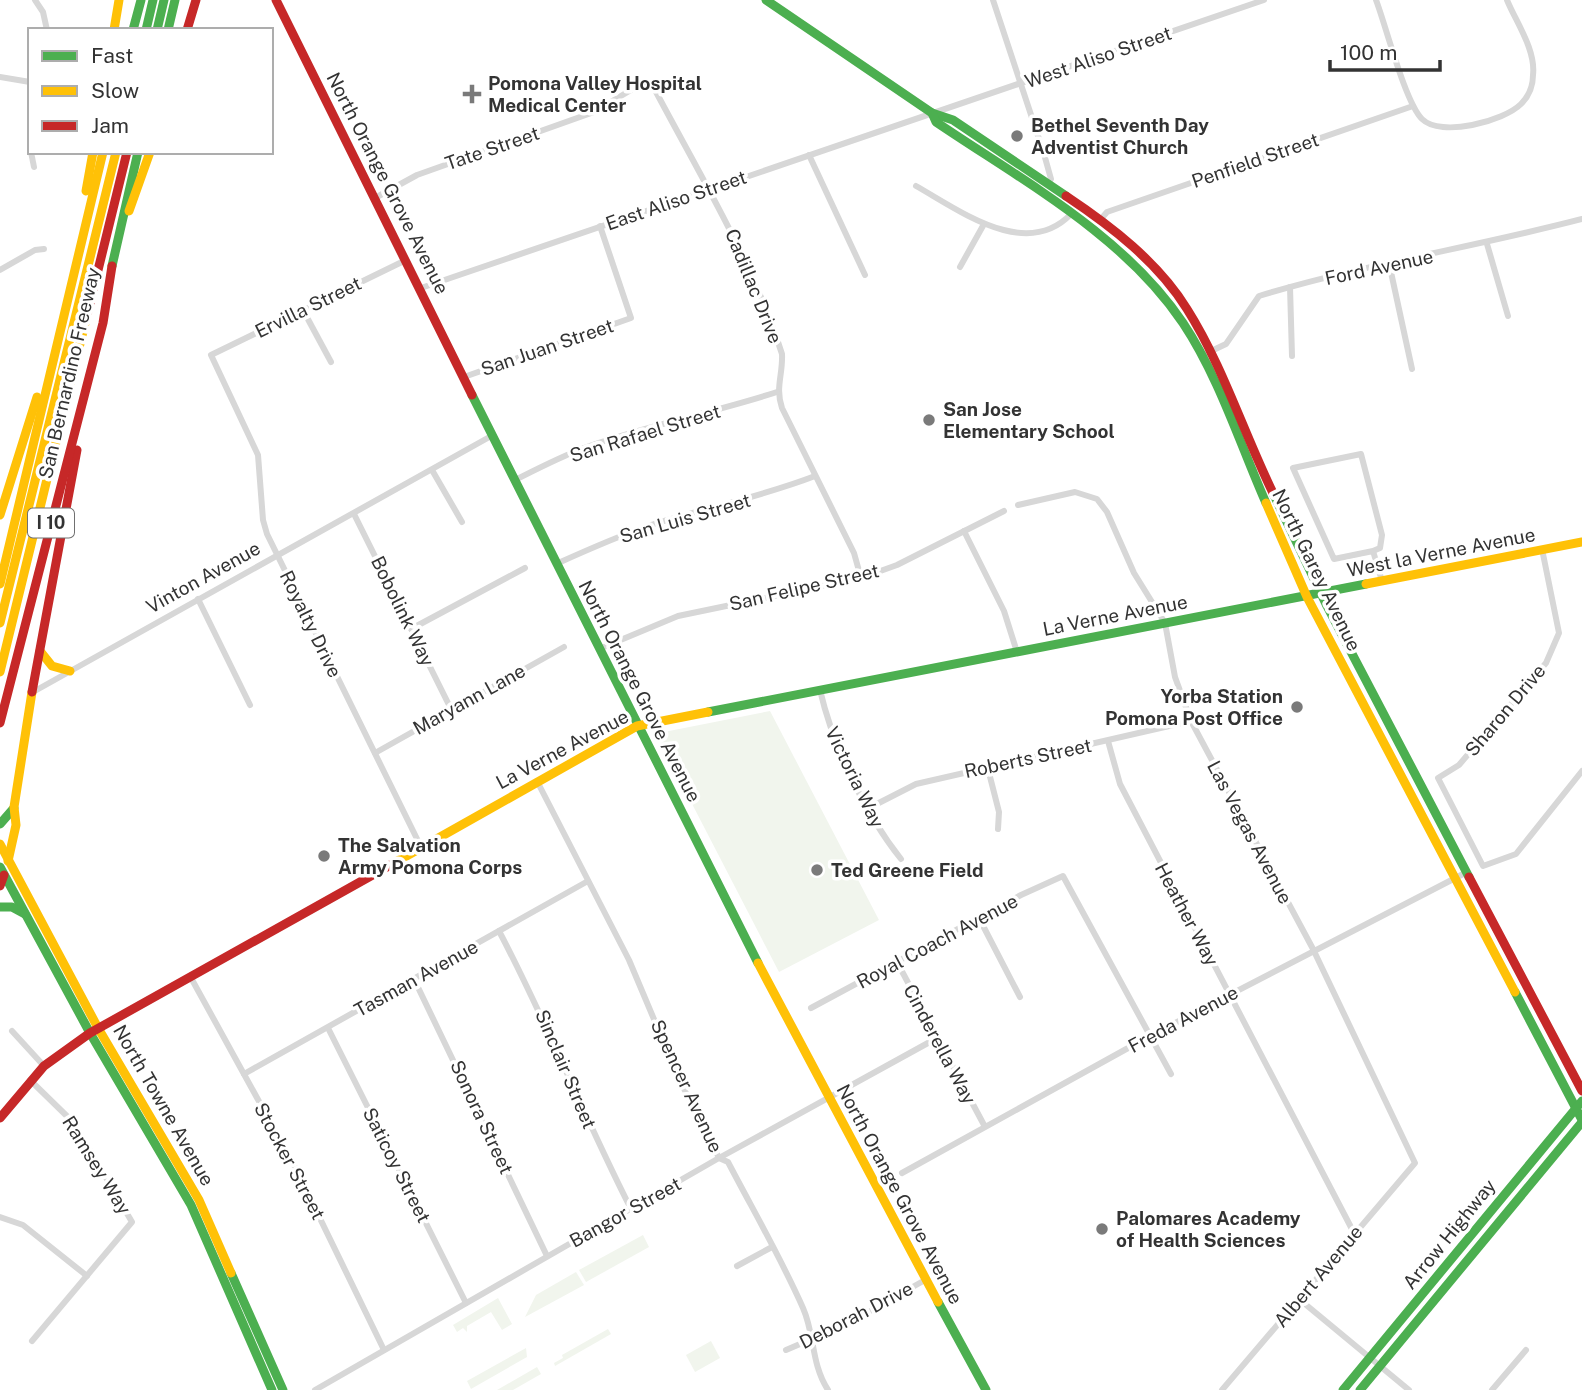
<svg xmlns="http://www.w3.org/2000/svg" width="1582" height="1390" font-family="'Public Sans',sans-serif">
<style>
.green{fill:#f1f5ed}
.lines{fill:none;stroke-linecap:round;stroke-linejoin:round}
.street{stroke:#d7d7d7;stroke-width:6}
.fast{stroke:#4caf50;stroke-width:9}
.slow{stroke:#ffc107;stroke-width:9}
.jam{stroke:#c62828;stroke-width:9}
.poi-dot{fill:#7a7a7a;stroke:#fff;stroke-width:2.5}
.labels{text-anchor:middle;stroke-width:7;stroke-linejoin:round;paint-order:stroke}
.shield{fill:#fff;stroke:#707070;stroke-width:2}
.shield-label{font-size:18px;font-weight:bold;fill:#333}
.street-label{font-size:19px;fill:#333;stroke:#fff}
.poi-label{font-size:19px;font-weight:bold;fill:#333;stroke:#fff;text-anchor:start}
</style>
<rect width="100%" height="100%" fill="#fff"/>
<g class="green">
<path d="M770,711L879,920L779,972L659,740L664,732Z"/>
<path d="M643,1235L649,1247L586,1282L579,1270Z"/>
<path d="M576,1272L584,1285L525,1317L536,1295Z"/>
<path d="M498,1298L512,1324L502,1330L491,1312L467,1326V1332L463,1328L457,1332L453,1325Z"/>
<path d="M608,1329L611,1334L555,1366L554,1363L563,1358L562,1355Z"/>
<path d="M711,1341L720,1358L695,1372L686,1355Z"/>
<path d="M526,1348L527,1357L471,1389L467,1381Z"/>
<path d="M537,1367L541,1374L513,1390H497Z"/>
</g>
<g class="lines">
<g class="street">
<path d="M35,0L43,12L47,30"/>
<path d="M993,0L1044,154L1051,179L1049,183"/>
<path d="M1376,0C1386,26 1405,102 1422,119C1441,138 1504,121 1521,104C1529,96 1533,85 1533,75C1536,50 1516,22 1507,0"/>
<path d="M0,77L30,82"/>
<path d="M30,142V143"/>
<path d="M31,152L34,167"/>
<path d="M809,155L865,275"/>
<path d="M916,186C959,210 1026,261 1071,214"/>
<path d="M375,198L417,175L594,112L646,81L655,90C701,177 752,260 782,354C783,375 775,387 782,408L854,553L861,578"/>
<path d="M1101,219L1107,212L1413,106"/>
<path d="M1487,244L1508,316"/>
<path d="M406,260L211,355L258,455L263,520L267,534L421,847"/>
<path d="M1389,263L1412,369"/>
<path d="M960,267L984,224"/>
<path d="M0,270L35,250L44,249"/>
<path d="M1290,287L1292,356"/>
<path d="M421,288L1264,0"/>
<path d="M303,310L331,362"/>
<path d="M1207,353L1226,344L1259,296C1365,264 1475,247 1582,219"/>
<path d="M464,377L631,318L600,226"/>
<path d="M432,470L462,522"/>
<path d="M515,480C537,469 560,457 584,448C647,425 713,413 777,392"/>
<path d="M1018,505L1075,492L1097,499L1107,512L1134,573L1165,623L1175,677L1191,721L1313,949L1415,1163L1222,1390"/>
<path d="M354,514L451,709"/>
<path d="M964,531L1004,611L1017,652"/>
<path d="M1542,549L1559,633L1546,663L1459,765L1438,778L1483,866L1516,854L1582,771"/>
<path d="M1373,551L1334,559L1293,468L1361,454L1382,535L1380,548L1373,551L1382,581"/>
<path d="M556,564C587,550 618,536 651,525C705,508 761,497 815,476"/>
<path d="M198,599L250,705"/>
<path d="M411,629L525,568"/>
<path d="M599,649L678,616L861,578L897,565L1004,511"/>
<path d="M820,690C833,746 865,814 901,859"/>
<path d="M33,692L493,435"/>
<path d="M1108,741L1120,784L1354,1233"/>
<path d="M375,753L564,647"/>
<path d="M987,765L999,812L998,829"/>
<path d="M537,781L629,960L680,1081L719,1158L728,1162C753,1210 781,1258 803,1308C815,1335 811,1364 828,1390"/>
<path d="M869,808L916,784L1191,721"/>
<path d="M979,918L1020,997"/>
<path d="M499,931C547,1022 584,1117 631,1209"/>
<path d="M897,962L984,1125"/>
<path d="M190,976L294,1165L384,1350"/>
<path d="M414,979L547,1256"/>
<path d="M811,1008L1021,895L1063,876L1171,1074"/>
<path d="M328,1028L466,1303"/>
<path d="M12,1031L44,1066"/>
<path d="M244,1074L588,881"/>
<path d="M30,1080L74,1123L132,1222L32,1341"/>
<path d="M902,1173L1148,1037L1467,872"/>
<path d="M0,1217L23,1225L87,1276"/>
<path d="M737,1266L772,1247"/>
<path d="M1299,1299L1409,1390"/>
<path d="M786,1350L849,1323L925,1280"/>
<path d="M315,1390L719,1158L937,1038"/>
<path d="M1492,1390L1526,1350"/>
</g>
<g class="fast">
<path d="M766,0L932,113L953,120L1066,196"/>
<path d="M133,30L141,0"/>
<path d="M146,30L153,0"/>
<path d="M157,30L164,0"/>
<path d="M168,30L175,0"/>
<path d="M932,113L936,122C1023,181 1124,235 1183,323C1219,377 1240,444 1266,503"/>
<path d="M112,266L138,152"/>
<path d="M472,395L758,963"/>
<path d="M1274,495L1327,606L1469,877"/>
<path d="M708,712L1366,584"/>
<path d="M0,824L14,808"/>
<path d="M0,867L90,1033L191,1205L272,1390"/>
<path d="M0,907H12L25,914"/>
<path d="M1515,992L1582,1120"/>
<path d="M231,1273L283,1390"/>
<path d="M938,1302L986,1390"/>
<path d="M1343,1390L1582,1101"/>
<path d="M1360,1390L1582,1122"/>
</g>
<g class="slow">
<path d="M114,30L119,0"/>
<path d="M86,191L93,152"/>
<path d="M129,211L150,152"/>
<path d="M1266,503L1307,597L1515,992"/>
<path d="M0,515L37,397"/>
<path d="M0,584L103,152"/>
<path d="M1366,584L1582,542"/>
<path d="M0,623L116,152"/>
<path d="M40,651L52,666L70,671"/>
<path d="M0,672L87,315"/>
<path d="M0,844L98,1028L199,1200L231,1273"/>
<path d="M8,861L16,825L14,807L32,692"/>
<path d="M394,863L637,726L708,712"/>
<path d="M758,963L938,1302"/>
</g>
<g class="jam">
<path d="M276,0L472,395"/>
<path d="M187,30L196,0"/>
<path d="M1066,196C1111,226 1158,262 1187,309C1223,366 1244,434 1274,495"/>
<path d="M87,315L127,152"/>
<path d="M32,692L77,450"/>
<path d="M0,723L103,323L112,266"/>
<path d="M1469,877L1582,1091"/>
<path d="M0,886L4,875"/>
<path d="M0,1118L44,1066L90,1033L394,863"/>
</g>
</g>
<g class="poi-dot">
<path d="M468.5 83.5h7v7h7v7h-7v7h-7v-7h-7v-7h7z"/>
<circle cx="1017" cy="136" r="7"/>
<circle cx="929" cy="420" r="7"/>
<circle cx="1297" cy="707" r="7"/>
<circle cx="324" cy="856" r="7"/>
<circle cx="817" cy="870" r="7"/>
<circle cx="1102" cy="1229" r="7"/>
</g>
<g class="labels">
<rect class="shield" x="28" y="508.5" width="46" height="29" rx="5"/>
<g class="shield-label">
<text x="51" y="529">I 10</text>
</g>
<g class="street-label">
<text transform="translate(1098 57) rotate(-19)" y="7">West Aliso Street</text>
<text transform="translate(492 148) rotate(-19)" y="7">Tate Street</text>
<text transform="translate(1255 160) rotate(-19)" y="7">Penfield Street</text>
<text transform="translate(388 183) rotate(63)" y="7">North Orange Grove Avenue</text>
<text transform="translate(676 200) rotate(-19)" y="7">East Aliso Street</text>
<text transform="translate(1379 267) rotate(-12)" y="7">Ford Avenue</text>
<text transform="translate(754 286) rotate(68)" y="7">Cadillac Drive</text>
<text transform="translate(308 307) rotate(-26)" y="7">Ervilla Street</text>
<text transform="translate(547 347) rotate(-19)" y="7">San Juan Street</text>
<text transform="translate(69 373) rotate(-77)" y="7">San Bernardino Freeway</text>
<text transform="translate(645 433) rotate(-17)" y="7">San Rafael Street</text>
<text transform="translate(685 518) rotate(-16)" y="7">San Luis Street</text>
<text transform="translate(1441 552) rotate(-11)" y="7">West la Verne Avenue</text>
<text transform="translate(1317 570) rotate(64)" y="7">North Garey Avenue</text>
<text transform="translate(203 577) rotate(-29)" y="7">Vinton Avenue</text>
<text transform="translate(804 587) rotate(-13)" y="7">San Felipe Street</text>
<text transform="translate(403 611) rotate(64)" y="7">Bobolink Way</text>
<text transform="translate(1115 615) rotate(-11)" y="7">La Verne Avenue</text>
<text transform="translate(311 624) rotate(64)" y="7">Royalty Drive</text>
<text transform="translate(640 691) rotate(63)" y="7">North Orange Grove Avenue</text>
<text transform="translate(469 699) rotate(-29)" y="7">Maryann Lane</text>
<text transform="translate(1505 710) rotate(-50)" y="7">Sharon Drive</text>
<text transform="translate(562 749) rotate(-28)" y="7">La Verne Avenue</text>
<text transform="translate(1028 758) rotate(-12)" y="7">Roberts Street</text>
<text transform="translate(855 777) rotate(64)" y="7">Victoria Way</text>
<text transform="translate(1250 832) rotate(62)" y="7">Las Vegas Avenue</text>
<text transform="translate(1187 914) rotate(62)" y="7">Heather Way</text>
<text transform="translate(937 941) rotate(-28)" y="7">Royal Coach Avenue</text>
<text transform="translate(416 978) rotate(-29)" y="7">Tasman Avenue</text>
<text transform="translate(1183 1019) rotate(-28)" y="7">Freda Avenue</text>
<text transform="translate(940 1044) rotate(62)" y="7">Cinderella Way</text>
<text transform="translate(566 1069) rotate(67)" y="7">Sinclair Street</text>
<text transform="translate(687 1086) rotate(65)" y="7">Spencer Avenue</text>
<text transform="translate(164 1105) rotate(60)" y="7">North Towne Avenue</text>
<text transform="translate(482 1117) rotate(65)" y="7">Sonora Street</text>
<text transform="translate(290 1161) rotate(62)" y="7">Stocker Street</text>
<text transform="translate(97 1165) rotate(58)" y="7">Ramsey Way</text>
<text transform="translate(397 1165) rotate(63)" y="7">Saticoy Street</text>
<text transform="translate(900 1194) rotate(62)" y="7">North Orange Grove Avenue</text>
<text transform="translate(625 1212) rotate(-29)" y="7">Bangor Street</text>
<text transform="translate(1449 1234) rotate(-51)" y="7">Arrow Highway</text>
<text transform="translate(1318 1276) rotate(-50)" y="7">Albert Avenue</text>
<text transform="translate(856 1315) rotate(-27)" y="7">Deborah Drive</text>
</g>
<g class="poi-label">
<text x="488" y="90">Pomona Valley Hospital<tspan x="488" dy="22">Medical Center</tspan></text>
<text x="1031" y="132">Bethel Seventh Day<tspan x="1031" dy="22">Adventist Church</tspan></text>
<text x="943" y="416">San Jose<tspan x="943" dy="22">Elementary School</tspan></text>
<text x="1283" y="703" text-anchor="end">Yorba Station<tspan x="1283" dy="22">Pomona Post Office</tspan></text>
<text x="338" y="852">The Salvation<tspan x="338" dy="22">Army Pomona Corps</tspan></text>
<text x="831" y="877">Ted Greene Field</text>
<text x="1116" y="1225">Palomares Academy<tspan x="1116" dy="22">of Health Sciences</tspan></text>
</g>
</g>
<rect x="28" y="28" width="245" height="126" fill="#ffffff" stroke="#adadad" stroke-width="2"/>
<rect x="42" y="51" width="35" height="10" fill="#4caf50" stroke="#adadad" stroke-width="2"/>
<text x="91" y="63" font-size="21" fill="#333333">Fast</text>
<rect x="42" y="86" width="35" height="10" fill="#ffc107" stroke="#adadad" stroke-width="2"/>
<text x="91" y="98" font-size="21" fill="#333333">Slow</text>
<rect x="42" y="121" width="35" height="10" fill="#c62828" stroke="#adadad" stroke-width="2"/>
<text x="91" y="133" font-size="21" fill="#333333">Jam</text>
<path d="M1330 60v10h110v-10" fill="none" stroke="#333333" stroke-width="3.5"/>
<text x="1340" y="60" font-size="21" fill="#333333" stroke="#ffffff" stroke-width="5" paint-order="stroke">100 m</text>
</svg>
